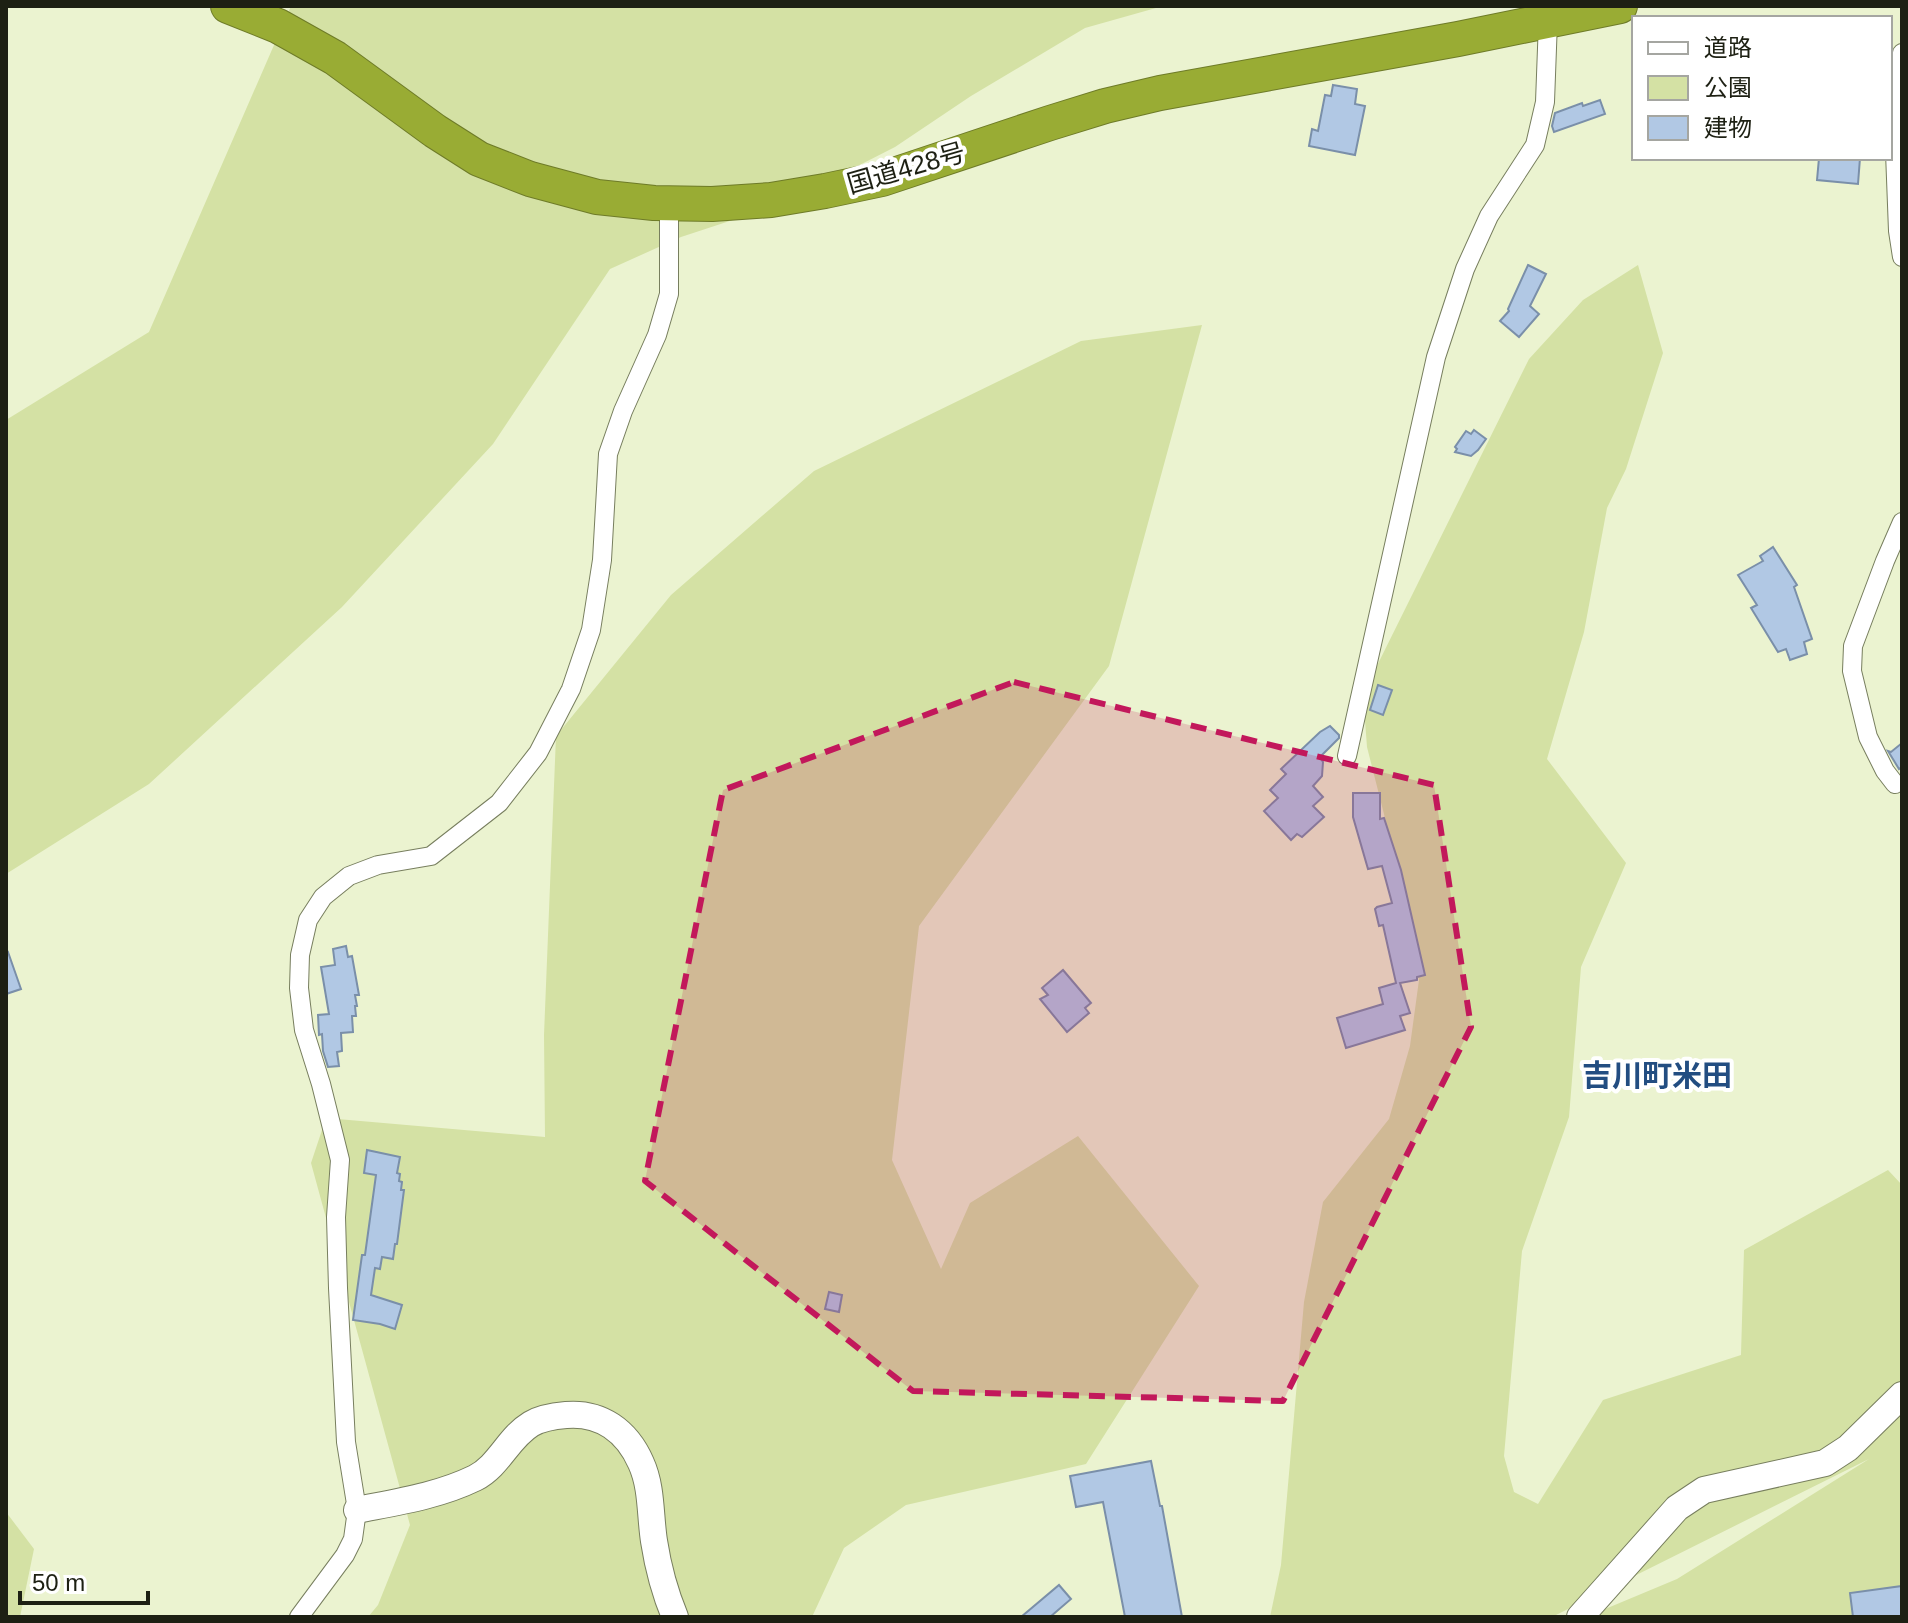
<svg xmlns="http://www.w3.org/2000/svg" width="1908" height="1623" font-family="Arial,'Noto Sans JP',sans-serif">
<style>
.green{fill:#d4e1a4}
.building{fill:#b1c8e4;stroke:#7a8fa9;stroke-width:2}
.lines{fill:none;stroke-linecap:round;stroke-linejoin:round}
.street-casing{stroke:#777e5e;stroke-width:20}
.secondary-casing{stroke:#777e5e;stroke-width:28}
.highway-casing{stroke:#6e7b28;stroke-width:36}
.street{stroke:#fff;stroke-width:18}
.secondary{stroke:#fff;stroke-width:26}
.highway{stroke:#99ac34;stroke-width:34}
.marked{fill:#c2185b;fill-opacity:0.2;stroke:#c2185b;stroke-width:6;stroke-dasharray:16 10;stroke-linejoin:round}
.labels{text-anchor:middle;stroke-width:8;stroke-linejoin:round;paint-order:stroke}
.street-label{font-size:26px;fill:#1d2013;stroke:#fff}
.quarter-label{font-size:30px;font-weight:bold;fill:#224d81;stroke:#fff}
</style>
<rect width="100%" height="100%" fill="#ebf3d0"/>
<g class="green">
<path d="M291,6H1163L1085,28L971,96L895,147L785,203L681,237L610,269L493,444L342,607L149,784L6,874V420L149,332Z"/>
<path d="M1638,265L1663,353L1626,469L1607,508L1584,632L1547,759L1626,863L1581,967L1569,1117L1522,1251L1504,1456L1514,1492L1538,1504L1603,1400L1741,1355L1744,1250L1888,1170L1902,1185V1617H1586L1677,1579L1869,1459L1552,1617H1270L1281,1565L1304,1302L1323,1202L1389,1119L1410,1046L1419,980L1386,822L1367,747L1363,694L1529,359L1583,300Z"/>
<path d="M1202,325L1109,666L919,926L892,1160L941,1269L970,1203L1078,1136L1199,1286L1086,1464L906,1505L844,1548L812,1617H368L378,1605L410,1525L311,1163L326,1118L545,1137L544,1035L556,736L671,595L814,471L1081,341Z"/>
<path d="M6,1512L34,1549L20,1617H6Z"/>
</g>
<g class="building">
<path d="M1333,85L1357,89L1355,104L1365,106L1355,155L1309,146L1312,129L1318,131L1325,95L1331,96Z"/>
<path d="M1600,100L1605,114L1554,132L1552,126L1555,113L1582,103L1583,106Z"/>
<path d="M1819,158H1860L1858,184L1817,180Z"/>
<path d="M1528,265L1546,274L1530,306L1539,314L1519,337L1500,321L1509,311L1508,309Z"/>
<path d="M1474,430L1486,439L1478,450L1471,456L1455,452L1457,449L1455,447L1466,431L1471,434Z"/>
<path d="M1773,547L1797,585L1794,587L1812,639L1804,642L1807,654L1790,660L1786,649L1778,652L1751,608L1757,605L1738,575L1763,561L1760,556Z"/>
<path d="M1378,685L1392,690L1383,715L1370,710Z"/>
<path d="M1330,726L1339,735V738L1320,757L1323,762L1322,776L1313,786L1323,797L1313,806L1324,817L1302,837L1297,834L1291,840L1264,811L1278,798L1270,790L1286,774L1281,769L1320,732Z"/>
<path d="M1902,743V767L1899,769L1888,751L1891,752Z"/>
<path d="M1353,793H1380V819L1384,818L1401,870L1425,975L1417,977V980L1400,983L1410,1013L1400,1016L1405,1030L1346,1048L1337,1018L1383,1004L1379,988L1396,983L1383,925L1379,926L1375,909L1377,907L1392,903L1382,866L1368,869L1353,817Z"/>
<path d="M346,946L348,957L352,956L359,995H355L357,1006H355L356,1016H352L353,1032L341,1033L342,1051L337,1052L339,1066L328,1067L323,1051L322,1034L319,1035L318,1015L329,1014L321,967L335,965L333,949Z"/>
<path d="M8,952L21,989L6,994V953Z"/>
<path d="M1063,970L1091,1003L1085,1008L1089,1013L1067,1032L1040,999L1048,995L1042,988Z"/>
<path d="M367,1150L400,1157L397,1173L400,1174L399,1181L402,1182L401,1190H404L397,1244H395L393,1259L382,1257L380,1269L375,1268L371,1295L402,1305L395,1329L380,1324L353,1320L362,1255H365L376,1175L364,1173Z"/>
<path d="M829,1292L842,1295L839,1312L825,1309Z"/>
<path d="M1151,1461L1160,1506H1162L1182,1617H1125L1103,1502L1076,1507L1070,1476Z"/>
<path d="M1059,1585L1071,1599L1050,1617H1021Z"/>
<path d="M1902,1586V1617H1853L1850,1593Z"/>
</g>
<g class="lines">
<g class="street-casing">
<g id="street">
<path d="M1902,53L1894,126L1898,231L1902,257"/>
<path d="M1347,756L1436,357L1465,269L1489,216L1535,145L1545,102L1548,21"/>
<path d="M1895,784L1885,771L1868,737L1852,671L1853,646L1885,561L1902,522"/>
<path d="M299,1617L345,1555L353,1539L357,1510L346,1442L338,1288L336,1217L340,1160L321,1084L304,1030L299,988L300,955L308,920L323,897L349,876L378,865L431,856L499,803L538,753L571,689L591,630L602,560L608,454L623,411L657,335L669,294V204"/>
</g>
</g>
<g class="secondary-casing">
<g id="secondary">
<path d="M357,1510C397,1502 438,1496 475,1478C499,1466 508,1438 531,1424C541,1418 554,1416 566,1415C601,1412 627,1431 641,1463C652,1487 650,1515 654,1541C658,1567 665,1593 675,1617"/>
<path d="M1580,1617L1677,1508L1704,1490L1825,1463L1848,1448L1902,1395"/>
</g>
</g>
<g class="highway-casing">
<path id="highway" d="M228,6L278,26L335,58L435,131L479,159L530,179L597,197L654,203L712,204L771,200L825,191L882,179L1050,123L1105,106L1160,93L1458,39L1620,6"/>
</g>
<use href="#street" class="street"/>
<use href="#secondary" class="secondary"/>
<use href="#highway" class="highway"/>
</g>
<path class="marked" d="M1014,682L1434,785L1471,1027L1283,1401L913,1391L645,1181L723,790Z"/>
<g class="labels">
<g class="street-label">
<text transform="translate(906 168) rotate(-16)" y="9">国道428号</text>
</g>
<g class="quarter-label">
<text x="1657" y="1086">吉川町米田</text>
</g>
</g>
<rect width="1908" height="1623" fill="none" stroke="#1d2013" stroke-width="16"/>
<rect x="1632" y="16" width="260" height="144" fill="#ffffff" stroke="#a5a6a1" stroke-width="2"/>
<rect x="1648" y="42" width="40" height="12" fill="#ffffff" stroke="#a5a6a1" stroke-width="2"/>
<text x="1704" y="56" font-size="24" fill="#1d2013">道路</text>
<rect x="1648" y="76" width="40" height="24" fill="#d4e1a4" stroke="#a5a6a1" stroke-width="2"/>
<text x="1704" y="96" font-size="24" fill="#1d2013">公園</text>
<rect x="1648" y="116" width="40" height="24" fill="#b1c8e4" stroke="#a5a6a1" stroke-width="2"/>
<text x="1704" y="136" font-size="24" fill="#1d2013">建物</text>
<path d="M20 1591v12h128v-12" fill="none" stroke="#1d2013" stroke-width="4"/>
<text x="32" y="1591" font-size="24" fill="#1d2013" stroke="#ffffff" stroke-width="6" paint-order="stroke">50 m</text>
</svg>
